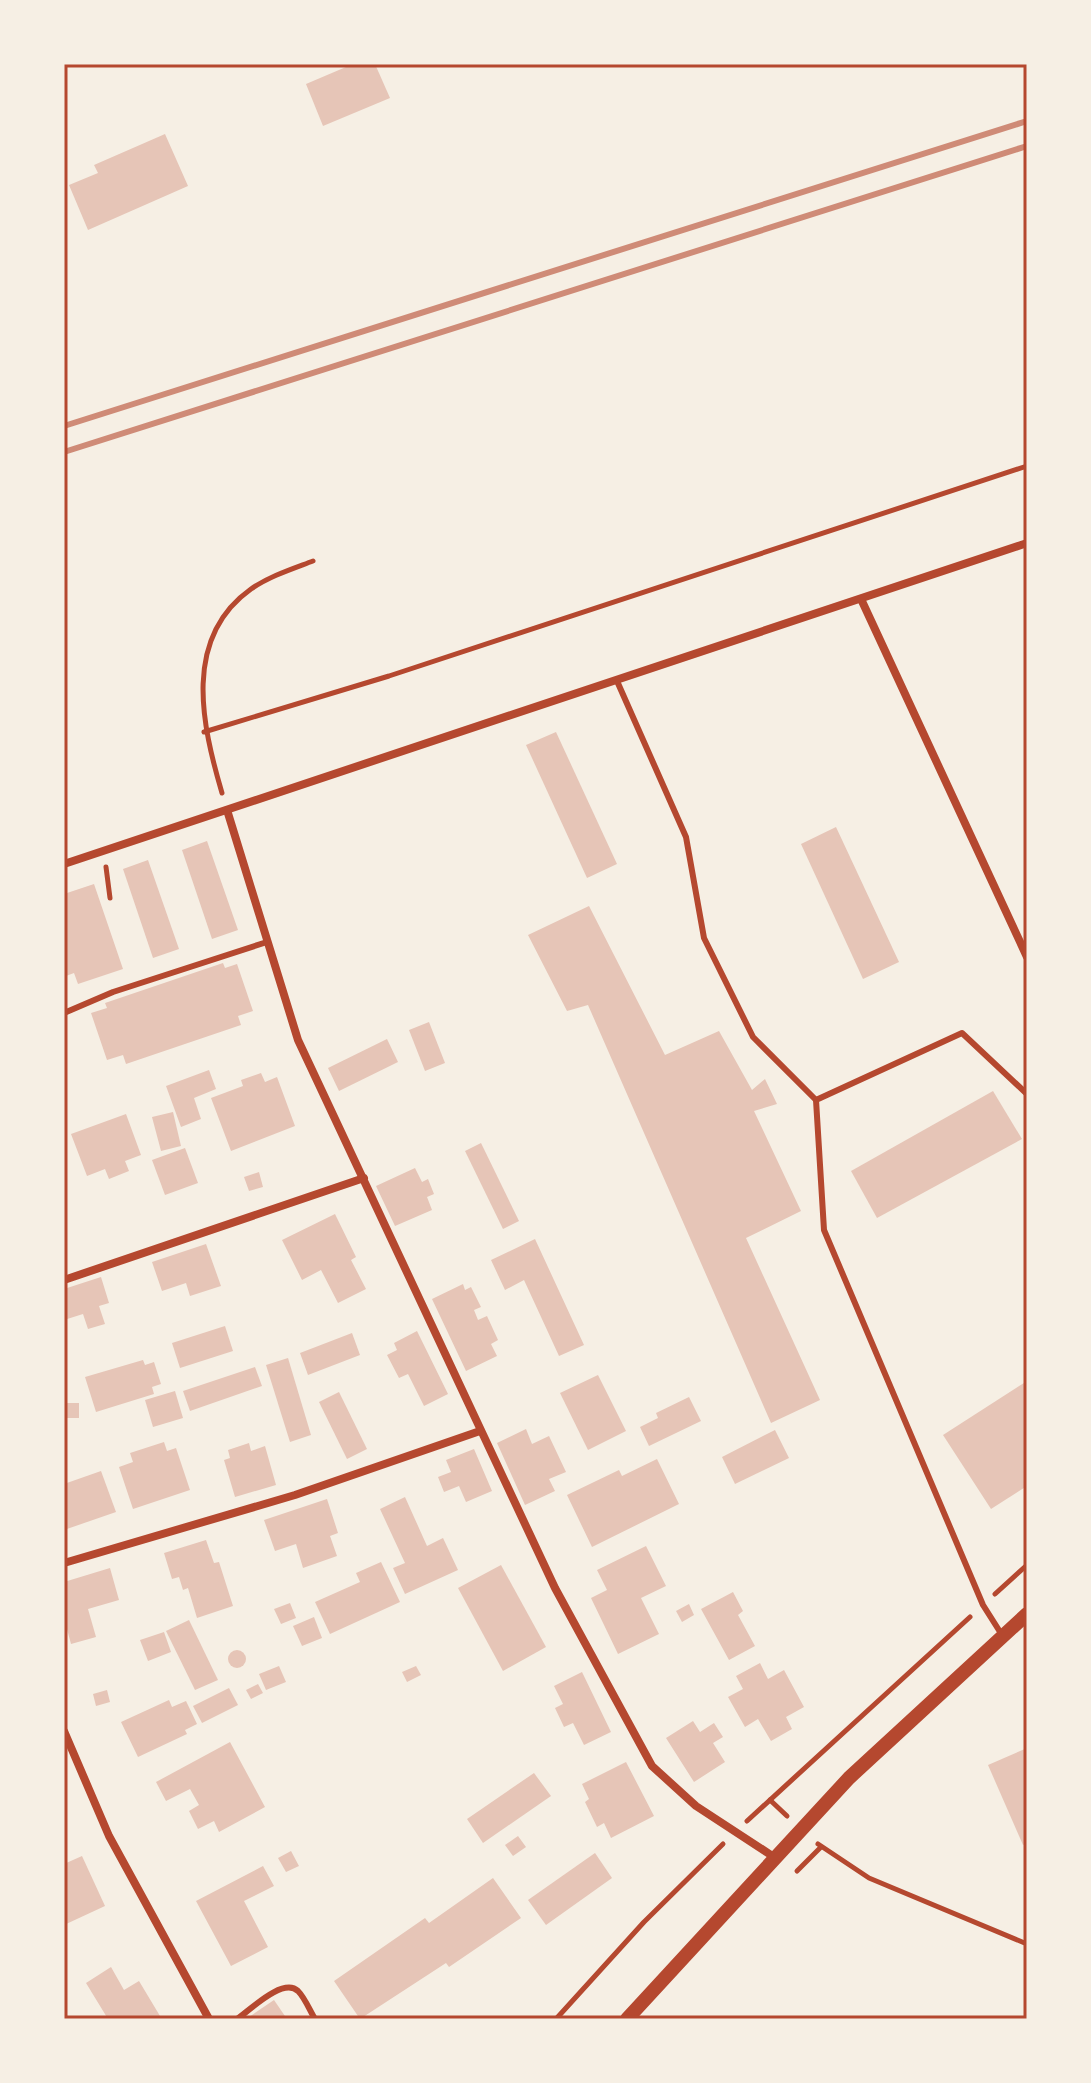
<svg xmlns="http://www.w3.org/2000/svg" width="1091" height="2083" font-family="Overpass,sans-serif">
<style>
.building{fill:#e6c5b7}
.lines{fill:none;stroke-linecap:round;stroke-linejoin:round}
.path{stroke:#b5482f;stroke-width:5}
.service{stroke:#b5482f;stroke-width:6}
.minor{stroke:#b5482f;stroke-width:8}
.tertiary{stroke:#b5482f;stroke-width:14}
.rail{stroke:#cf8b77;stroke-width:6}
.neatline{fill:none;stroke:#b5482f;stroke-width:3}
</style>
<rect width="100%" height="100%" fill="#f6efe4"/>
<g class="building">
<path d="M353,64H375L390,98L323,126L306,84Z"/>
<path d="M165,134L188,186L88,230L69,185L98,173L94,165Z"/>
<path d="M556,732L617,864L587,878L526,745Z"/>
<path d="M836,827L899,962L863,979L801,844Z"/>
<path d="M207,841L238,930L212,939L182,850Z"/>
<path d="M148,860L179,949L153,958L123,869Z"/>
<path d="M94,884L123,969L78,984L74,973L66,976L64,969V894Z"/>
<path d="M589,906L665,1055L719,1031L752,1090L765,1079L777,1104L754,1111L801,1211L746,1238L820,1400L771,1423L588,1005L567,1011L528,935Z"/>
<path d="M223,963L225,968L237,964L253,1011L238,1016L241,1025L126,1064L123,1055L107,1060L91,1013L107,1008L105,1003Z"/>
<path d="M429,1022L445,1063L425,1071L409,1030Z"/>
<path d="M387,1039L398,1062L339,1091L328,1068Z"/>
<path d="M209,1070L216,1089L194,1098L201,1119L181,1127L166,1086Z"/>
<path d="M261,1073L265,1082L277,1077L295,1126L231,1151L211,1098L243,1086L241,1080Z"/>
<path d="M993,1091L1022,1139L877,1218L851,1171Z"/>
<path d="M173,1112L181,1146L161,1151L152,1117Z"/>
<path d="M126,1114L141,1155L125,1161L129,1171L109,1179L105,1169L87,1176L71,1134Z"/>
<path d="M481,1143L519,1221L503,1229L465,1151Z"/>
<path d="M185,1148L198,1183L165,1195L152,1160Z"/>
<path d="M415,1168L422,1182L428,1179L434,1194L427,1197L432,1210L395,1226L376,1186Z"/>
<path d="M259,1172L263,1187L249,1191L244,1177Z"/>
<path d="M335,1214L356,1257L351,1260L366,1289L338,1303L321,1270L302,1280L282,1240Z"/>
<path d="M535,1239L584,1345L559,1356L524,1280L505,1290L491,1260Z"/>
<path d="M206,1244L221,1286L190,1296L186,1283L162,1291L152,1262Z"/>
<path d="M101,1277L109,1303L99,1306L105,1324L88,1329L83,1314L64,1320V1289Z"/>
<path d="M463,1284L465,1290L471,1287L481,1307L474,1310L478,1320L487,1316L498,1340L491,1344L497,1356L466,1371L432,1299Z"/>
<path d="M225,1326L233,1351L180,1368L172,1343Z"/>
<path d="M417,1331L448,1394L424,1406L408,1374L399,1378L387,1355L397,1350L394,1343Z"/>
<path d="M352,1333L360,1355L308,1375L300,1353Z"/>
<path d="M288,1358L311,1435L290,1442L266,1365Z"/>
<path d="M143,1360L145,1365L154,1362L161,1384L152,1387L154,1394L96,1412L85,1377Z"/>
<path d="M255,1367L262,1386L190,1411L183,1391Z"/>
<path d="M598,1375L626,1431L588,1450L560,1393Z"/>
<path d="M1027,1381V1486L991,1509L943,1435Z"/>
<path d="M175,1391L183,1418L153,1427L145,1400Z"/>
<path d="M339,1392L367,1449L347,1459L319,1402Z"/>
<path d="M689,1397L701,1421L649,1446L640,1427L658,1418L656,1413Z"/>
<rect x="64" y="1403" width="15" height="15"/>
<path d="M526,1429L532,1444L549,1436L566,1472L549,1479L555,1491L525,1505L497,1443Z"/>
<path d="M775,1430L789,1458L735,1484L722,1457Z"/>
<path d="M164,1442L167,1451L176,1448L190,1490L133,1509L119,1467L133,1462L130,1453Z"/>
<path d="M249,1443L251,1451L265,1446L276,1485L235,1497L224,1460L230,1458L228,1450Z"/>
<path d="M474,1449L492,1491L466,1502L459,1486L444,1492L438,1477L451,1472L446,1460Z"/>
<path d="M657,1459L679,1504L592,1547L567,1495L619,1470L622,1476Z"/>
<path d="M101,1471L116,1512L64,1530V1484Z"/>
<path d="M405,1497L427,1546L443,1538L458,1570L405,1594L393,1568L405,1563L380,1509Z"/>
<path d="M327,1499L338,1533L330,1536L337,1556L303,1568L296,1544L275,1551L264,1520Z"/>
<path d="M206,1540L214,1563L219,1562L233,1606L197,1618L188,1588L183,1590L179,1577L172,1579L164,1553Z"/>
<path d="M646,1546L666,1586L641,1598L659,1634L618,1654L591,1598L607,1590L597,1570Z"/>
<path d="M381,1562L400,1602L330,1634L315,1602L360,1582L356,1573Z"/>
<path d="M501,1565L546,1647L503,1671L458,1588Z"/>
<path d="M110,1568L119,1600L88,1609L96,1637L71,1644L64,1618V1582Z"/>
<path d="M733,1592L743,1611L738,1615L755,1646L729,1660L701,1609Z"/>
<path d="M290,1603L296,1618L281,1624L274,1609Z"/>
<path d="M689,1604L694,1615L682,1622L676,1611Z"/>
<path d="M314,1617L322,1638L302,1646L293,1626Z"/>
<path d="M189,1620L218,1680L195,1690L166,1631Z"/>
<path d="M164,1632L171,1652L148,1661L140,1640Z"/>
<circle cx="237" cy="1659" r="9"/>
<path d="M760,1663L768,1679L784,1670L804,1707L786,1717L792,1729L771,1741L758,1719L745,1727L728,1697L743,1689L736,1676Z"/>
<path d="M279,1666L286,1682L266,1690L259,1674Z"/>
<path d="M416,1666L421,1675L407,1682L402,1672Z"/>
<path d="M582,1672L611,1732L584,1745L573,1723L564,1727L555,1708L563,1704L554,1686Z"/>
<path d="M258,1684L263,1693L251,1699L246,1690Z"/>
<path d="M229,1688L238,1705L202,1723L193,1706Z"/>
<path d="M107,1690L110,1702L96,1706L93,1694Z"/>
<path d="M169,1700L172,1707L186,1701L197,1724L185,1730L187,1734L138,1757L121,1722Z"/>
<path d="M693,1721L700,1732L714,1723L723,1737L713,1743L725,1762L694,1782L666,1738Z"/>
<path d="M230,1742L265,1807L219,1832L214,1821L198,1829L189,1811L199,1805L190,1789L166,1801L156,1782Z"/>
<path d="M1027,1748V1843L1023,1845L988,1765Z"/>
<path d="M626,1762L654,1816L611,1838L604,1823L597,1827L585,1802L589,1799L582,1784Z"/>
<path d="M534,1773L551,1796L483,1843L467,1819Z"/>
<path d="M518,1836L526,1847L513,1856L505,1845Z"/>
<path d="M291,1851L299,1866L286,1872L278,1858Z"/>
<path d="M595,1853L612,1878L546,1925L528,1900Z"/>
<path d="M82,1856L105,1906L64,1925V1864Z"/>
<path d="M263,1866L274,1886L244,1901L268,1947L231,1966L196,1901Z"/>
<path d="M493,1878L521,1918L449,1967L446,1963L360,2019L334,1981L425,1918L429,1923Z"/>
<path d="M111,1967L124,1990L139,1981L160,2016L108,2019L86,1983Z"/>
<path d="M274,2000L287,2019H246Z"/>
</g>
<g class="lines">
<g class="path">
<path d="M204,732L389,676L1027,466"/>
<path d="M222,793C202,725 182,638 251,589C270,576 292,569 313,561"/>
<path d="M106,867L110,898"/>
<path d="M995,1594L1027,1565"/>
<path d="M770,1800L787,1816"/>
<path d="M747,1821L970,1617"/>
<path d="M818,1844L869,1878L1027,1944"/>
<path d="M797,1871L821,1847"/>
<path d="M556,2019L644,1922L723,1844"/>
</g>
<g class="service">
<path d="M617,681L686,837L704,938L753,1037L816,1100"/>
<path d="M64,1013L113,992L267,942"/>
<path d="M1002,1635L983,1605L824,1230L816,1100L962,1033L1027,1094"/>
<path d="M237,2019C250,2010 283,1977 298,1991C305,1998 310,2011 315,2019"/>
</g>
<g class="minor">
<path d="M861,599L1027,957"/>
<path d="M227,810L298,1040L555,1588L652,1766L696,1806L774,1857"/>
<path d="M64,864L1027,543"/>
<path d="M64,1280L364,1178"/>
<path d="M64,1563L295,1495L480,1431"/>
<path d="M64,1731L109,1836L209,2019"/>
</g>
<path class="tertiary" d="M627,2019L849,1778L1027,1614"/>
<g class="rail">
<path d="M64,426L1027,121"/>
<path d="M64,452L1027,146"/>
</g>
</g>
<rect width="1091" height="2083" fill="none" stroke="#f6efe4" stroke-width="132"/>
<rect x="66" y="66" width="959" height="1951" class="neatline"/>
</svg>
